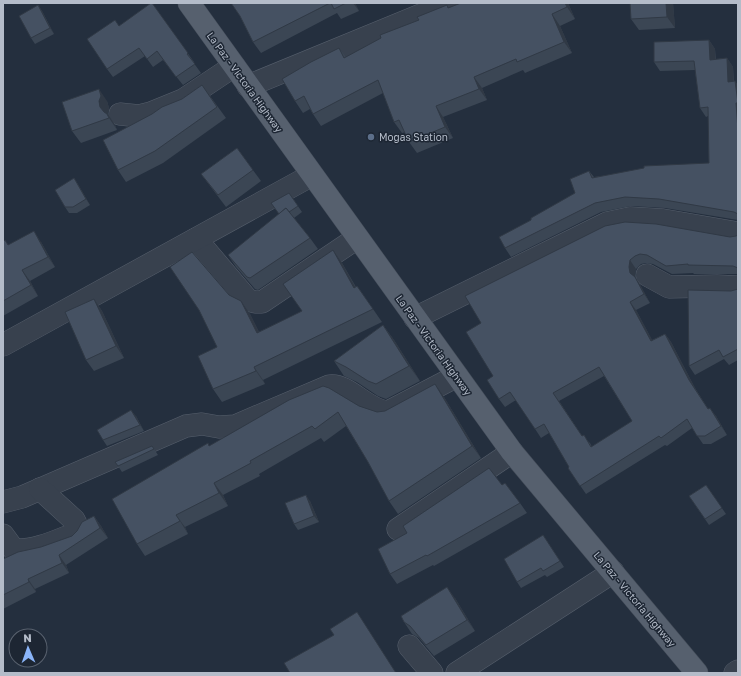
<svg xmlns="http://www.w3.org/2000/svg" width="741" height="676" font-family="'Golos Text',sans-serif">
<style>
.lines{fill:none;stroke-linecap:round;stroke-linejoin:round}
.minor-casing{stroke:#565f6c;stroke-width:23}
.major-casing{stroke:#414a57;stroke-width:23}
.minor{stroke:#38414e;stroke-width:22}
.major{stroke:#56606e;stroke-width:22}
.wall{fill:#3b4654;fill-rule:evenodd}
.shaded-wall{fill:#303945}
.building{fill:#455162;stroke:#303945;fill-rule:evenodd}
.service-dot{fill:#5c6f8a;stroke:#1d2633;stroke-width:1.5}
.labels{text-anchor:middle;stroke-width:3;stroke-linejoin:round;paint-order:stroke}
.street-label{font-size:10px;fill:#b4bcc9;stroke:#1d2633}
.poi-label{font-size:10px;fill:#b4bcc9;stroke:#1d2633;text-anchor:start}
</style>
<rect width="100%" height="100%" fill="#242f3e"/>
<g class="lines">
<g class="minor-casing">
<g id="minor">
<path d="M248,86L450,3"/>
<path d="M120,114L139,116L151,113L183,100L234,66"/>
<path d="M196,239L248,300L255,302H262L357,238"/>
<path d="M647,275L669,287L717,286L738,287"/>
<path d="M415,318L607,223L630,218L663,220L738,233"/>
<path d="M3,345L312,175"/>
<path d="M3,502L22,497L186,426L202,424L219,427L235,426L329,386C348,383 367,411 388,412L457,376"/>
<path d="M398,529L512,452"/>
<path d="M3,535L14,550C35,551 54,542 74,534L78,528L74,520L40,489"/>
<path d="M409,646L432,673"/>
<path d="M457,673L613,572"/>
<path d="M735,673L738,671"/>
</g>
</g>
<g class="major-casing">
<path id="major" d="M189,3L512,452L697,673"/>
</g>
<use href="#minor" class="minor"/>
<use href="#major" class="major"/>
</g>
<g class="wall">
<path d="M152,3L194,62H193L201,73L183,85L163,60L153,67L145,56L113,77L107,69L119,26Z"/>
<path d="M231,3H355L359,11L341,19L337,13L261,53L253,42L240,16Z"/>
<path d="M568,3L575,19L560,26L572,53L525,73L523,70L482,88L487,100L443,117L453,138L417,153L409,142L405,132L402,133L394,122L383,93L321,126L313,114L310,109L303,113L295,101L339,48L346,57Z"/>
<path d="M673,3L675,28L639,30L631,19Z"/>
<path d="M38,5L42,11L54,34L35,44L31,38Z"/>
<path d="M709,40L715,49L716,59L727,58L733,67L734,81L738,85V220L665,208L631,206L601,212L511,257L505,248L531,220L575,193L589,171L594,177L709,163L708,116L706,117L700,108L695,70L660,71L654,62Z"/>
<path d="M202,85L226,118L163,163L126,182L118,170L182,99Z"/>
<path d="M107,101L109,108L108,114L115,125L117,130L81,143L72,131Z"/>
<path d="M237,148L261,181L226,207L201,174Z"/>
<path d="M74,178L90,205L77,213H69L65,207Z"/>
<path d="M289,193L302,212L294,218L310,238L318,249L258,290L255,289L236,267L228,255L279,214Z"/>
<path d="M605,226L730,237L736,236L738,235V274H694L693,273L672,274L653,264L646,263L641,264L636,269L635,276L650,303L636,310L652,340L665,334L671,342L695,388L708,409L716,416L727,435L711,444H703L692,428L667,446L665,445L586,494L568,468L569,467L549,433L541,438L516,400L505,407L499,399L481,323ZM604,376L632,421L592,447L590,443L582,436L559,401Z"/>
<path d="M3,242L8,245L41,242L55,267L30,281L38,296L3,316Z"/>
<path d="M342,263L356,287L357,286L382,322L263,380L265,384L222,402L213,389L217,347L229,295L250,314L259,332L302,311Z"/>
<path d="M738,289V360L729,365L724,359L695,375L689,366L731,291Z"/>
<path d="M94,299L102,311L124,358L94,371L86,360Z"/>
<path d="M383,325L394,340L420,381L386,399L378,396L357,382L344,376L334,361Z"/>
<path d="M444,397L481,458L398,514L389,501L368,462L346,426L324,442L321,438L259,474L260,476L223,495L228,506L185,527L188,534L145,556L137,544L210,446L359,406L377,412L385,411Z"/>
<path d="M136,416L144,431L107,446L103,440Z"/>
<path d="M152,446L158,455L122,472L118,466Z"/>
<path d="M502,485L520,503L527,513L434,566L433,565L397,584L390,574Z"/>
<path d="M706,485L726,514L709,525L689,496Z"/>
<path d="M310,501L319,522L298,530L294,524Z"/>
<path d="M94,516L101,526L108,538L66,565L69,573L35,589L36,592L3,609V559L41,547L72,536Z"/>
<path d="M543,535L564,567L547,577L545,575L521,588L517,582Z"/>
<path d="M455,598L475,631L434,656L419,638L412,634L404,622Z"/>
</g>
<g class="shaded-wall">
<path d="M353,3H355L359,11Z"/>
<path d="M565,3H568L575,19L567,7Z"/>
<path d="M666,3H673L675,28L667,17Z"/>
<path d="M38,5L42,11L54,34L50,28Z"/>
<path d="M552,14L560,26L572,53L564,42Z"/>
<path d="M709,40L715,49L716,68L710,60Z"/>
<path d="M727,58L733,67L734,91L728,82Z"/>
<path d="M474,77L482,88L487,100L479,89Z"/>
<path d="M735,81L738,85V103Z"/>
<path d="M99,89L107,101L109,108L108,114L115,125L117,130L109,118L108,115V119L100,107Z"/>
<path d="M736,103L738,106V130Z"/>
<path d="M436,106L443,117L453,138L445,127Z"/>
<path d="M74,178L78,184L90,205L86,199Z"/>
<path d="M34,231L41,242L55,267L48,257Z"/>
<path d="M333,250L342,263L363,301L354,288Z"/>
<path d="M630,260L636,269L635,276V278L641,286L650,303L630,273L629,267Z"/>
<path d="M22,270L30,281L38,296L31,285Z"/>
<path d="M94,299L102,311L124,358L116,346Z"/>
<path d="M241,301L250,314L266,346L257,333Z"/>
<path d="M630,302L636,310L657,349L651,341Z"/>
<path d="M383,325L394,340L420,381L409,366Z"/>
<path d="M665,334L671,342L695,388L714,418L689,380Z"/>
<path d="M254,367L263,380L265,384L256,371Z"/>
<path d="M435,384L444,397L481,458L472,446Z"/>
<path d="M710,408L716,416L727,435L721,426Z"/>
<path d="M131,410L136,416L144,431L140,425Z"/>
<path d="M214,483L223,495L228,506L219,493Z"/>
<path d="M306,495L310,501L319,522L314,516Z"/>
<path d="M176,515L185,527L188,534L180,521Z"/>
<path d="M94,516L101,526L108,538L100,528Z"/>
<path d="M59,555L66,565L69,573L62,563Z"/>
<path d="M28,579L35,589L36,592L29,582Z"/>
<path d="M447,587L455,598L475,631L467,620Z"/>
</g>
<g class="building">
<path d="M151,3H152L188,53L187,54L195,64L176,77L157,51L147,59L139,48L107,69L87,39L115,20L119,26Z"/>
<path d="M231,3H330L253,42L240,16Z"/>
<path d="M331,3H346L334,9Z"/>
<path d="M461,3H565L567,7L552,14L564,42L517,62L516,59L474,77L479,89L436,106L445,127L409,142L399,120L394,122L378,80L313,114L304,96L295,101L282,79L311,62L339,48L344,58L381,38L380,35L419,20L417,17L447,5L448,8Z"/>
<path d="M630,3H666L667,17L631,19Z"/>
<path d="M38,5L50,28L31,38L19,16Z"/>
<path d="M709,40L710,60L727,58L728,82L735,81L738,103H736L738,130V214L734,212L659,199L625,197L595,203L505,248L499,237L531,220V218L575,193L570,179L589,171L592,178L644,168V166L709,163L708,107L700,108L694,61L654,62V42Z"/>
<path d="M202,85L217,107L155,151L118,170L103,140L152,114L162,107L182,99Z"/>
<path d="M99,89L101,96L99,101L100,107L104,112L107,114L109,118L72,131L62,102Z"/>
<path d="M237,148L253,170L218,195L201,174Z"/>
<path d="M74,178L86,199L73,207H65L55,190Z"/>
<path d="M289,193L298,206L289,212L286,208L279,214L271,203Z"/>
<path d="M286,208L310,238L250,278L247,277L228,255Z"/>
<path d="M625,222L656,224L730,237L736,236L738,235V268L733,266L688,265V264L666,266L647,255L640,254L635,256L630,260L629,267L630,273L635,277L644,294L630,302L651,341L665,334L689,380L708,409L710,408L721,426L705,436H697L687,419L661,438L659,436L580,486L568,468L569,467L544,424L535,429L510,392L499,399L487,380L493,376L466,332L481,323L465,296L605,226ZM599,367L632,421L591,447L584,435L582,436L553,393Z"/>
<path d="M34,231L48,257L22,270L31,285L3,301V242L5,240L8,245Z"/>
<path d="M333,250L354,288L357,286L373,309L254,367L256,371L213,389L198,356L217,347L199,310L170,267L192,252L229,295L241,301L257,333L302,311L283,284Z"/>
<path d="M738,289V349L723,357L719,350L689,366L688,290L731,291Z"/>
<path d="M94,299L116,346L86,360L65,312Z"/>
<path d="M383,325L409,366L376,384L368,381L346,367L334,361Z"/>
<path d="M435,384L472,446L389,501L368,462L338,412L315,429L312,426L250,461L251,463L214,483L219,493L176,515L180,521L137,544L112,499L208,443L209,446L289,400L323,386L329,388L359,406L377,412L385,411Z"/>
<path d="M131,410L140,425L103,440L97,430Z"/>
<path d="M152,446L154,449L118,466L115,462Z"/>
<path d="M489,468L502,485L505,483L520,503L427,556L426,555L390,574L378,549L407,533L403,526Z"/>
<path d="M706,485L722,508L705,519L689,496Z"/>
<path d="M306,495L314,516L294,524L285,503Z"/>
<path d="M94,516L100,528L59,555L62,563L28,579L29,582L3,595V559L18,552L41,547L72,536L77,531L82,522Z"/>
<path d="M543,535L560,561L543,571L541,568L517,582L504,559Z"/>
<path d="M447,587L467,620L426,645L410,626L404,622L401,616Z"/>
<path d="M357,612L396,673H290L284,663L334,635L330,629Z"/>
</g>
<circle class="service-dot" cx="371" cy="137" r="4"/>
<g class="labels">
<g class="street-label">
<text transform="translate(245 82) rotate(54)" y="4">La Paz - Victoria Highway</text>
<text transform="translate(434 345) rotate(54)" y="4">La Paz - Victoria Highway</text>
<text transform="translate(635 599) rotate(50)" y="4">La Paz - Victoria Highway</text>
</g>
<g class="poi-label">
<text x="379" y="141">Mogas Station</text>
</g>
</g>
<rect width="741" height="676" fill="none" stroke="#b4bcc9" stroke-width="8"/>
<g transform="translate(28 648) rotate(358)"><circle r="19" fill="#1d2633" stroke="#59626f"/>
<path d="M0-3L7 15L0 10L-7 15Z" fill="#8ab4f8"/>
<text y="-6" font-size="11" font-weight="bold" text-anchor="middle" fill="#b4bcc9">N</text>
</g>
</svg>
